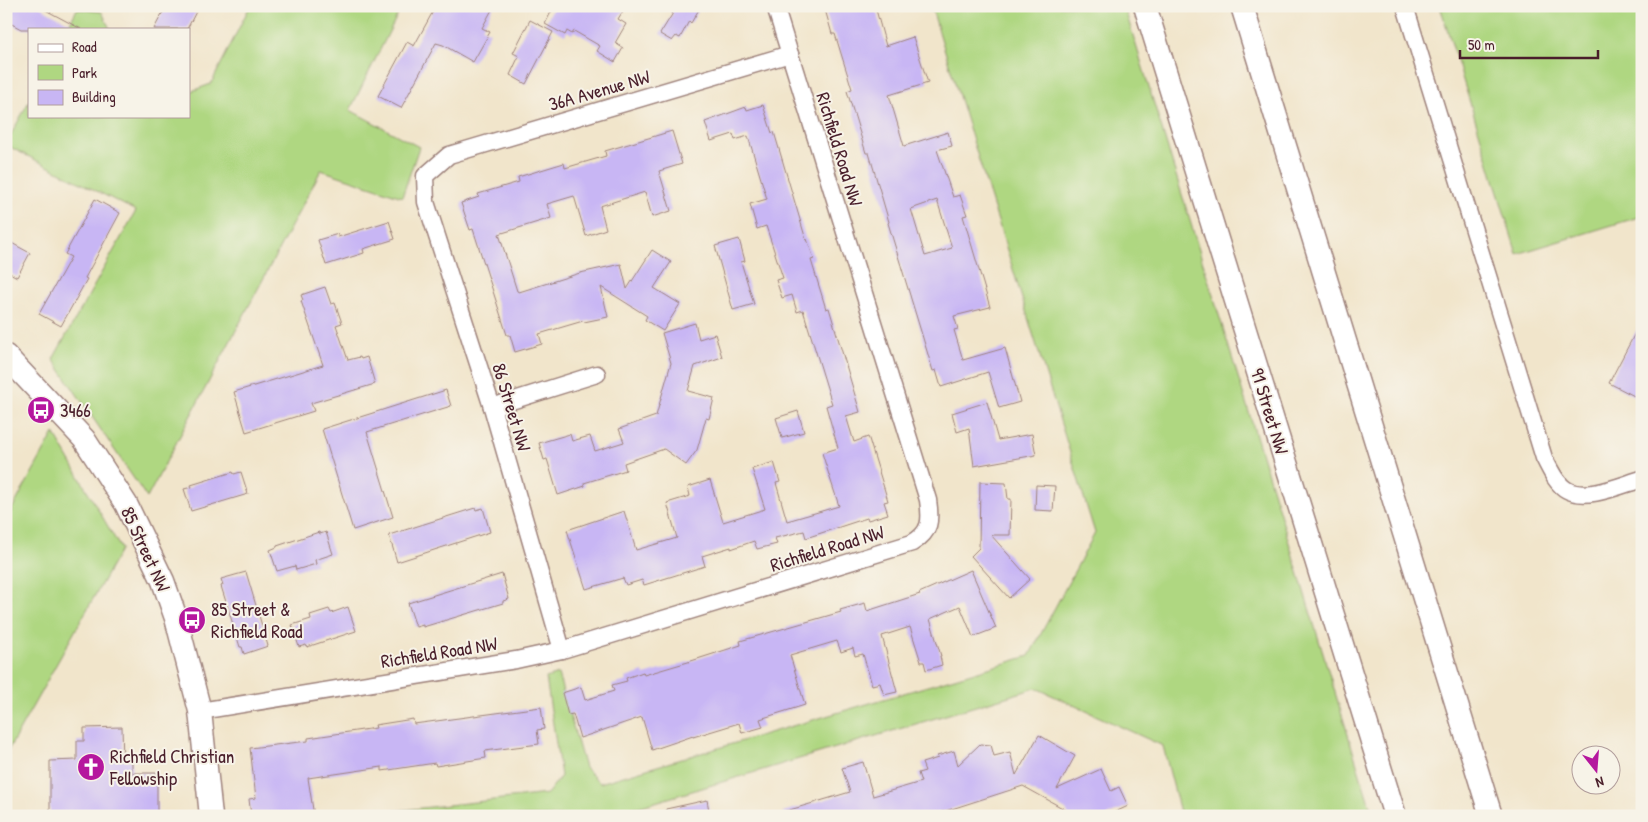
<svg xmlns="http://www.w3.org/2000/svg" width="1648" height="822" font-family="'Patrick Hand',sans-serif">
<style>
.green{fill:#afd781;stroke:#7c7b56}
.building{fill:#c8b6f4;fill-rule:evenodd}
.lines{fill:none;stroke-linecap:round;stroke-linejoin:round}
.street-casing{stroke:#9e827b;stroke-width:19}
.secondary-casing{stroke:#9e827b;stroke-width:25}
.street{stroke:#fff;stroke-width:16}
.secondary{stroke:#fff;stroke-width:22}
.labels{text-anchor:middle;stroke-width:4;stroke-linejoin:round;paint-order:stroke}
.street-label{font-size:19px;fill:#4a1f2b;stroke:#f7f3e8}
.poi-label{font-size:19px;fill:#4a1f2b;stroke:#f7f3e8;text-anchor:start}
</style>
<rect width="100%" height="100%" fill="#f7f3e8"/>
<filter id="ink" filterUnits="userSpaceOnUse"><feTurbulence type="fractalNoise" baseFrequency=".02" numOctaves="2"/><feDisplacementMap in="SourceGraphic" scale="10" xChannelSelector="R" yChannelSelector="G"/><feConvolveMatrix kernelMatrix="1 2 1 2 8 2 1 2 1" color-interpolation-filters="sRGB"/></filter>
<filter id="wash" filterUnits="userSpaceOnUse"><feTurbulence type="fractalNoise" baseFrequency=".0096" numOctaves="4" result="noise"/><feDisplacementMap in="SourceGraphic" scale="20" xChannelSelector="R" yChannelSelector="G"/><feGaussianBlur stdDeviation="1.12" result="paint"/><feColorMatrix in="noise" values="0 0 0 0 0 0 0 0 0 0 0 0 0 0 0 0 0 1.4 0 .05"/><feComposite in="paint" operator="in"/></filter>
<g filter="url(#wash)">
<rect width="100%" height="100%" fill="#f1e5cb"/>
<g class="green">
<path d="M250,6H402L350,110L419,147L402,197L321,170L147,498L53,359L136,211L6,145V144L29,101V116H189V92L211,84Z"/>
<path d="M931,6H1124L1373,816H1181L1163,746L1036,688L642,806L591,816H350L547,794L561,776L546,678L558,674L585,768L600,783L1029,656L1095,533Z"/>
<path d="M1440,6H1642V216L1517,254Z"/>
<path d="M77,9L102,12L110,29H67Z"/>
<path d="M54,433L121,549L6,754V520Z"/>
</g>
<g id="blocks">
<g class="building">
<path d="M6,6H38L81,29H21L6,21Z"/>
<path d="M166,6H199L187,29H154Z"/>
<path d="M436,6H494L482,28L490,32L473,62L443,45L436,43L401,108L378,96L407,42L414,46Z"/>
<path d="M554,6H626L618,19L626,24L615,43L623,48L615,62L597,51L600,46L574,31L572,34L567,31L565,35L545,24Z"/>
<path d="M661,6H701L691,23L689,21L680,38L676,36L672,41L660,34L673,13Z"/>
<path d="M824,6H875L886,46L913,37L928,83L889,95L904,146L948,132L952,146L937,150L953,197L960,195L967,215L963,216L990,307L954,316L958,329L954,330L963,360L1005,348L1020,402L999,408L988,372L941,387L936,370L933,371L888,223L889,222L869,153H866L847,91L852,89L835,34H832ZM937,200L952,248L925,256L911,209Z"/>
<path d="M530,20L553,32L526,84L510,75L519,56L513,53Z"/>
<path d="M763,105L772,133L774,132L806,240L807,239L814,259L811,260L826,309L829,308L860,412L846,416L854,442L868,437L869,439L888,501L884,502L888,514L868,520L867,518L806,538L804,531L775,538L777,544L757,549L754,541L731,549V547L702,556L705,566L644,585L642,580L626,585L623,578L586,589L567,530L624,511L636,550L677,538L667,503L690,496L688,487L710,480L723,522L765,509L752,469L774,462L780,482L776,483L787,521L839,506L822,453L838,448L826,406L832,404L803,310L797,312L792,295L782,298L776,280L783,278L766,226L757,229L750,204L767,199L748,136L735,140L733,134L711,141L705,122L746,107L747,110Z"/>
<path d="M672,131L682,164L659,171L671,211L652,217L645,192L600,206L606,229L586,236L574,196L547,204L551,218L499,234L517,291L519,292L580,273L621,264L627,289L652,250L671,262L654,288L680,304L663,331L645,320L647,316L601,287L608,317L584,322L583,321L539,334L542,344L515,352L510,335H507L473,229L470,230L461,203L479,197L478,194L519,182L518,177L564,163L565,168L606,156L605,151Z"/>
<path d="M95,199L120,213L85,278L87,279L61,326L39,314L71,257L65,254Z"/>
<path d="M389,221L395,239L363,249L364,253L326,265L318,240L338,234V237Z"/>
<path d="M739,239L745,261L741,262L754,304L733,310L715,246Z"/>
<path d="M6,240L30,253L17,277L6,271Z"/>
<path d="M325,287L331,304L335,303L342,323L336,325L348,360L360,357L361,359L367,357L375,384L311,403L314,411L246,432L234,392L323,365L301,301L303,300L301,295Z"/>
<path d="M1642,320V400L1609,383Z"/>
<path d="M695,323L699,339L715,334L722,357L695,366L688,391L714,398L709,419L706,418L697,450L686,465L664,449L624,463L626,470L584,483L585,486L558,495L547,459L544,460L539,443L570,434L572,441L590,436L595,451L624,442L619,429L656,416L671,363L662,333Z"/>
<path d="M446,390L451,406L367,432L393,517L353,530L322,429Z"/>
<path d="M987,402L998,440L1032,434L1036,455L974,466L969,428L957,432L952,413Z"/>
<path d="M798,411L804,432L782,438L776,418Z"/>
<path d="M233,472L234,474L241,472L248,494L191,511L184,489L192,487L191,485Z"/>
<path d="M980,482L1006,483L1008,499H1011L1010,535H991L1030,579L1009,598L971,556L979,548Z"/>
<path d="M1036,485L1055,486L1053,511L1035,510Z"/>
<path d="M475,508L476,510L483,508L490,532L397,562L389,535Z"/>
<path d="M319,532L320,534L326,532L333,554L315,560L316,564L296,570L295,566L277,571L270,550L277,547V546Z"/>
<path d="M971,570L996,628L973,637L960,606L930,619L941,656H940L942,665L926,670L924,662H921L910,627L882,636L897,692L884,695L880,683L872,685L863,654L855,656L853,648L841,652L837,641L790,655L805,705L760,719L763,727L742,733L739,723L693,737V736L652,750L642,717L580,738L573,714L568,715L562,693L581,687L585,700L614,691L612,685L627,681L626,678L643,672L644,675L688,662L741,645L740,641L841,612L840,610L865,603L867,611L920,594L919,593Z"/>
<path d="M246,572L268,646L244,654L242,647H240L221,586L223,585L221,579Z"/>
<path d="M502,574L509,599L503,601V603L423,627V625L416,627L408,603Z"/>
<path d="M348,607L356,631L307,647L306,645L299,647L292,625L311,619L310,615L329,609L331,613Z"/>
<path d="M541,707L544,729L537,730L539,744L485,751L486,758L436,766L435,763L382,771V767L308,778L314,816H251L249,799L256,798L250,748L308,741V738L376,728L375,725L413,719L414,724Z"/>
<path d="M122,727L123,761L132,760V773H157V816H50V761L77,760V741H84V728Z"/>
<path d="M1039,735L1075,756L1057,789L1101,769L1111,791L1119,787L1128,806L1107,816H1069L1066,810L1023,786L930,816H784L783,812L850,792L842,768L863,762L873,796L921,782L918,773L925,771L922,763L938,758L937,756L954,751L958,765L980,744L991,745L994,756L1010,752L1016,775Z"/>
<path d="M707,800L710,816H667L666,809Z"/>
</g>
</g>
</g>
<g filter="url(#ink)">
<use href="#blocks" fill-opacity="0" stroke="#9e827b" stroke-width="1"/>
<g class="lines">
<g class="street-casing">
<g id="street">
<path d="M1405,6L1544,458C1550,469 1556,484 1567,490C1587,501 1621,485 1642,479"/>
<path d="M492,407L597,374"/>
<path d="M562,650L492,407L426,202L425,176L449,155L790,54"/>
<path d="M200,711L516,660L562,650L912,543C931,532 931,520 928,500L775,6"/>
</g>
</g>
<g class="secondary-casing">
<g id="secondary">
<path d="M1145,6L1395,816"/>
<path d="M1242,6L1491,816"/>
<path d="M6,356L84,439L126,504L163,581L176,618L200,711L211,816"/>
</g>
</g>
<use href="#street" class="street"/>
<use href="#secondary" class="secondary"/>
</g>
</g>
<defs>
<g id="bus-disc" transform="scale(1.4375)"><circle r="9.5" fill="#b5179e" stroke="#f7f3e8"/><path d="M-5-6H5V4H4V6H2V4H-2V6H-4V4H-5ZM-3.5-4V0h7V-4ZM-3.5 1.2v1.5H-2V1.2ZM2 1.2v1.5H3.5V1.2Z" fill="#fff"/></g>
<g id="church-disc" transform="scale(1.4375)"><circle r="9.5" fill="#b5179e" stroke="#f7f3e8"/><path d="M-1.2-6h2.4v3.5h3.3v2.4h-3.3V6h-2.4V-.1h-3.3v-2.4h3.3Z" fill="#fff"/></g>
</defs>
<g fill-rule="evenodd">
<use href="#bus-disc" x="41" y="410"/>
<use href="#bus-disc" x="192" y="620"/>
<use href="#church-disc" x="91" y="767"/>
</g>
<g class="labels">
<g class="street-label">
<text transform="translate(599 90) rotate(-16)" y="7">36A Avenue NW</text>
<text transform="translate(840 149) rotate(73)" y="7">Richfield Road NW</text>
<text transform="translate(512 407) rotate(73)" y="7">86 Street NW</text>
<text transform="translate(1270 411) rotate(73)" y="7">91 Street NW</text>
<text transform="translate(827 548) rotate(-17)" y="7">Richfield Road NW</text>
<text transform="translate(146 549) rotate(65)" y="7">85 Street NW</text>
<text transform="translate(439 652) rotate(-9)" y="7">Richfield Road NW</text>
</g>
<g class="poi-label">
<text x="60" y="417">3466</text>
<text x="211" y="616">85 Street &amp;<tspan x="211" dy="22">Richfield Road</tspan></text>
<text x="110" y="763">Richfield Christian<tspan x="110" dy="22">Fellowship</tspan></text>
</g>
</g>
<rect width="1648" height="822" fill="none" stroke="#f7f3e8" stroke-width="25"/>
<rect x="28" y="28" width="162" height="90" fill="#f7f3e8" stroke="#b29e9c"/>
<rect x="38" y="44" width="25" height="8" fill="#ffffff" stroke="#b29e9c"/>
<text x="72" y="52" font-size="15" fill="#4a1f2b">Road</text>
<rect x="38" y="65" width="25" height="15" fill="#afd781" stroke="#b29e9c"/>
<text x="72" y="78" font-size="15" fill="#4a1f2b">Park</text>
<rect x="38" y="90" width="25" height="15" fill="#c8b6f4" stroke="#b29e9c"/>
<text x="72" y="102" font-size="15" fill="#4a1f2b">Building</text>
<g transform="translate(1596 770) rotate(163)"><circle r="24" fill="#f7f3e8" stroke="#b29e9c"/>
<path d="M0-4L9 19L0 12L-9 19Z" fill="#b5179e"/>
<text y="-8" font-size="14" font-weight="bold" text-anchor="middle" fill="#4a1f2b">N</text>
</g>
<path d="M1460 50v8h138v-8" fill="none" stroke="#4a1f2b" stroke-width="2.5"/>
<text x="1468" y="50" font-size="15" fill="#4a1f2b" stroke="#f7f3e8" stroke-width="4" paint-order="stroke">50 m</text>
</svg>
